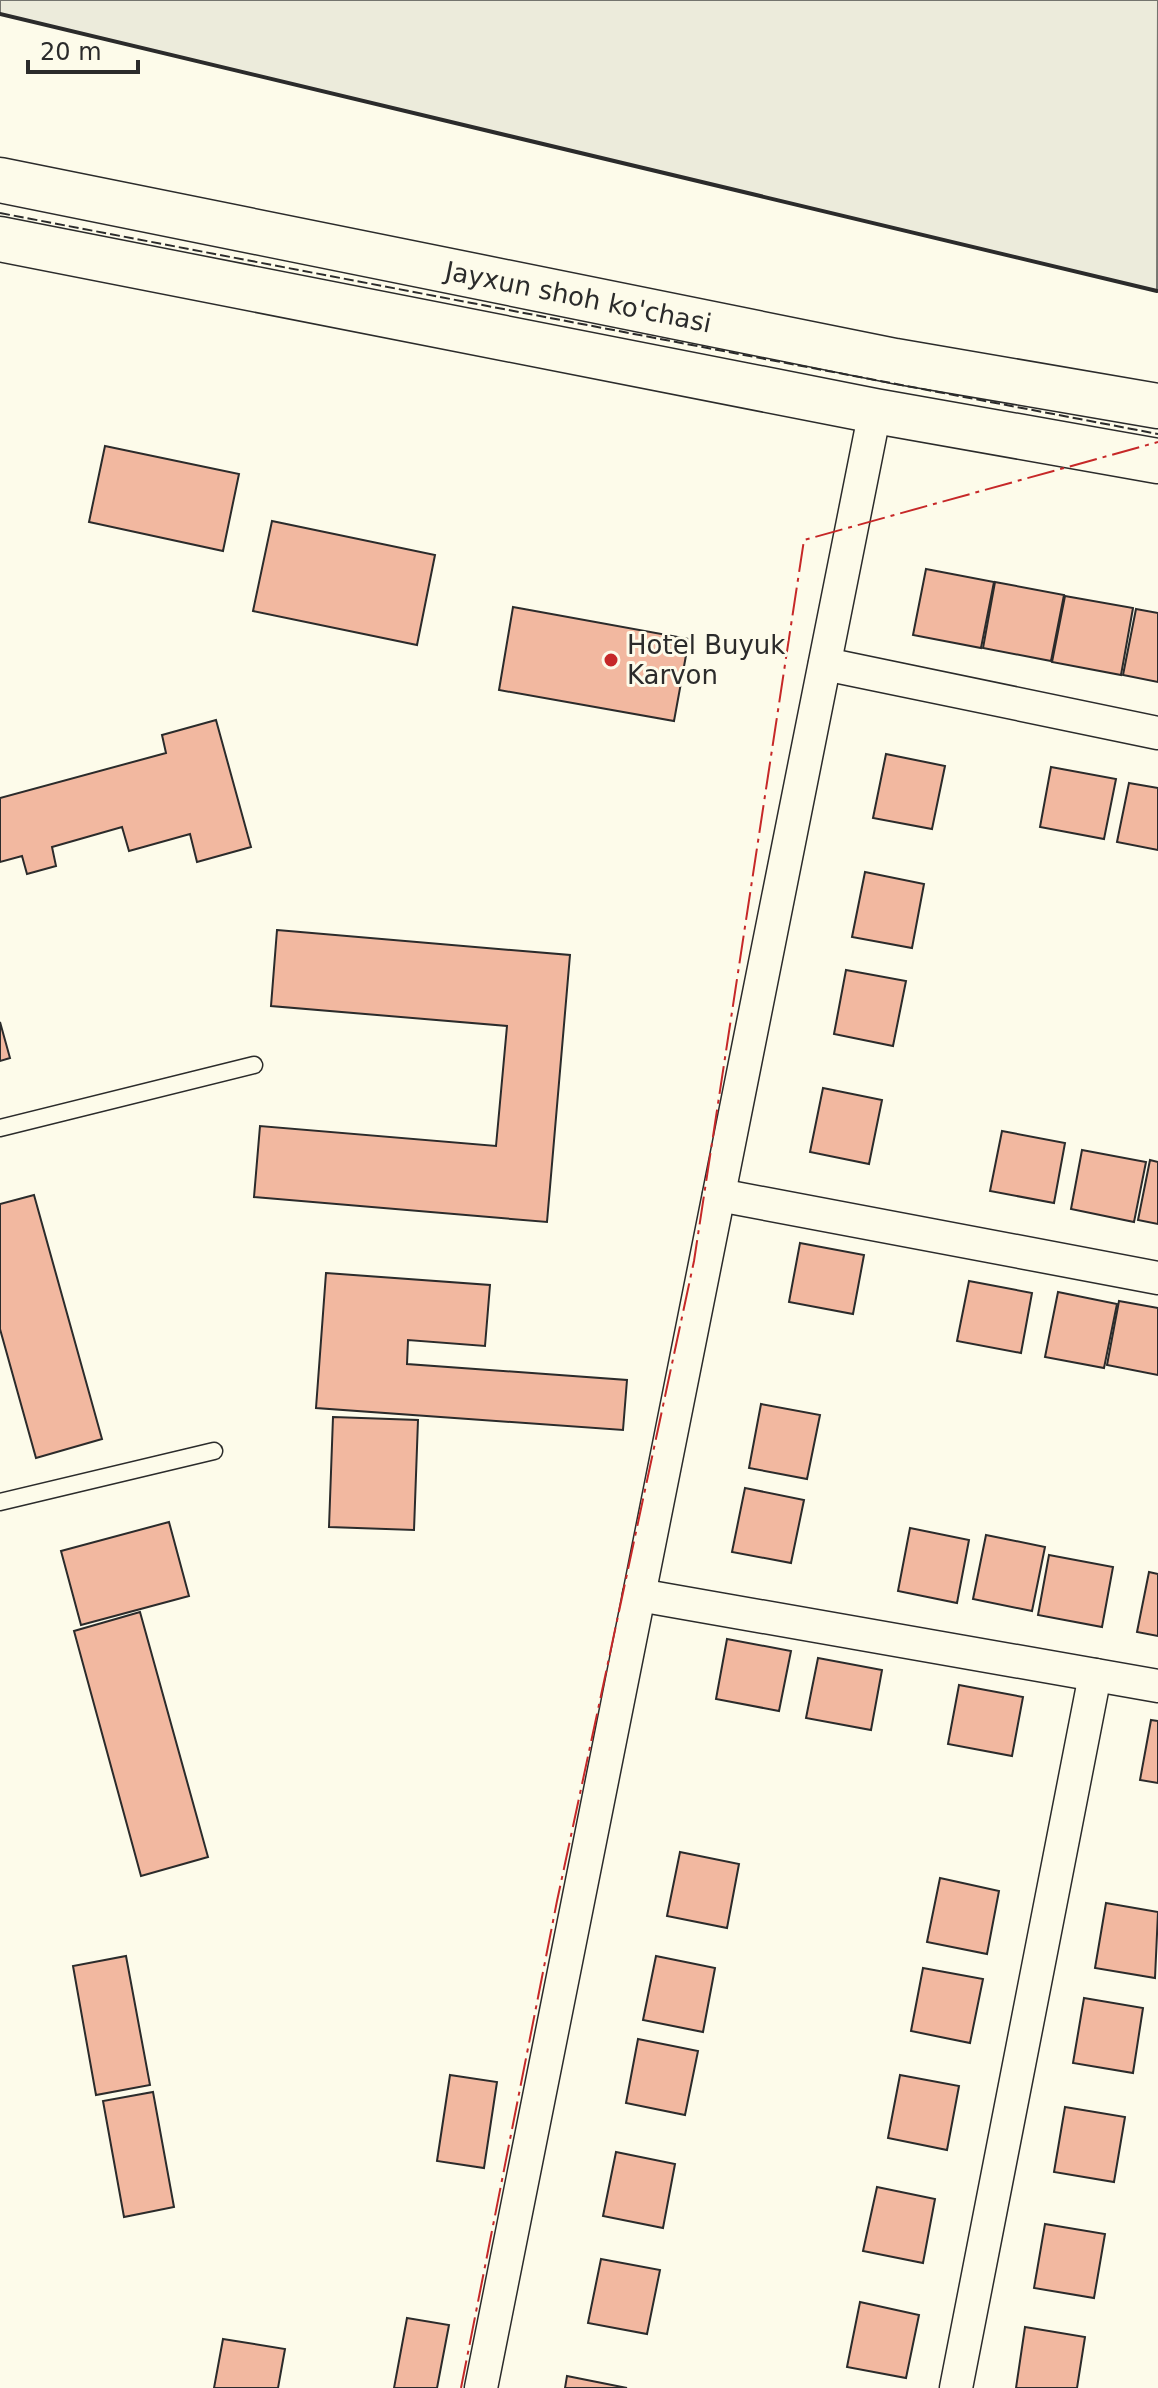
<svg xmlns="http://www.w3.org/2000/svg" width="1158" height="2388" font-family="'DejaVu Sans',sans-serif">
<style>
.green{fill:#ecebdb;stroke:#74746e;stroke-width:2}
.building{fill:#f2b8a0;stroke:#2b2b2b;stroke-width:2}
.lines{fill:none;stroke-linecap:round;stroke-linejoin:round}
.lane-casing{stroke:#2b2b2b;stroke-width:19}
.street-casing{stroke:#2b2b2b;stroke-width:35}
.highway-casing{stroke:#2b2b2b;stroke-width:47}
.lane{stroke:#fdfbea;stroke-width:16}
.street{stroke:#fdfbea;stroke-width:32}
.highway{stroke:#fdfbea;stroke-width:44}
.fence{stroke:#2b2b2b;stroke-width:2;stroke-dasharray:10 4;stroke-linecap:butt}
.wall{stroke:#2b2b2b;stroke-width:4}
.power{stroke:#c62828;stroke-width:2;stroke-dasharray:28 6 4 6;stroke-linecap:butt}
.poi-dot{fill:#c62828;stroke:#fdfbea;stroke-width:3}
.labels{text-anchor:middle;stroke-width:6;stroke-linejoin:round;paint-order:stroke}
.street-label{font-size:26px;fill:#2b2b2b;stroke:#fdfbea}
.poi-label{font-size:26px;fill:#2b2b2b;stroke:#fdfbea;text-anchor:start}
</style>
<rect width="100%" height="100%" fill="#fdfbea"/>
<path class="green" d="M0,0H1158L1157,291L0,14Z"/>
<g class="building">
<path d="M105,446L239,474L223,551L89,522Z"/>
<path d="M272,521L435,555L417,645L253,611Z"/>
<path d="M926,569L994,582L981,648L913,635Z"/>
<path d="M995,582L1064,595L1051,661L983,648Z"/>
<path d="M1065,596L1133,608L1121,675L1052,662Z"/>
<path d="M513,607L689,639L674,721L499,690Z"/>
<path d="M1136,609L1158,613V682L1123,675Z"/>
<path d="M216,720L251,847L197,862L190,834L129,851L122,827L52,847L56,866L27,874L22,856L0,862V798L166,753L162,735Z"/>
<path d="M886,754L945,766L932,829L873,818Z"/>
<path d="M1051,767L1116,779L1104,839L1040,827Z"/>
<path d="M1129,783L1158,788V850L1117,842Z"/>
<path d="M865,872L924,884L912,948L852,937Z"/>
<path d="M277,930L570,955L547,1222L254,1197L260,1126L496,1146L507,1026L271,1006Z"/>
<path d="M846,970L906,981L893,1046L834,1034Z"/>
<path d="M0,1022L10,1058L0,1061Z"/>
<path d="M823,1088L882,1100L869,1164L810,1152Z"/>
<path d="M1002,1131L1065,1143L1054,1203L990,1191Z"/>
<path d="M1082,1150L1146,1162L1134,1222L1071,1209Z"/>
<path d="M1150,1160L1158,1162V1224L1138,1220Z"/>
<path d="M34,1195L102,1439L36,1458L0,1329V1204Z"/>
<path d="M800,1243L864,1255L853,1314L789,1302Z"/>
<path d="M326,1273L490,1285L485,1346L408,1340L407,1364L627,1380L623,1430L316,1408Z"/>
<path d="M969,1281L1032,1293L1021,1353L957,1341Z"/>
<path d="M1058,1292L1117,1304L1104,1368L1045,1357Z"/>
<path d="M1119,1301L1158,1308V1375L1107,1365Z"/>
<path d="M761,1404L820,1415L807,1479L749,1468Z"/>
<path d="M333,1417L418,1420L414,1530L329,1527Z"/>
<path d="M745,1488L804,1500L791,1563L732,1552Z"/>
<path d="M169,1522L189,1596L81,1625L61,1551Z"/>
<path d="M910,1528L969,1540L957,1603L898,1591Z"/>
<path d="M986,1535L1045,1547L1032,1611L973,1599Z"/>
<path d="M1049,1555L1113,1567L1102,1627L1038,1615Z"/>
<path d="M1149,1572L1158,1574V1636L1137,1632Z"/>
<path d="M140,1612L208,1857L141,1876L74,1631Z"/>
<path d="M727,1639L791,1651L779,1711L716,1699Z"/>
<path d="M818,1658L882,1670L871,1730L806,1718Z"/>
<path d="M959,1685L1023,1697L1012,1756L948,1744Z"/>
<path d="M1151,1720L1158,1721V1783L1140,1780Z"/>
<path d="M680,1852L739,1864L727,1928L667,1916Z"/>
<path d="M940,1878L999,1891L987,1954L927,1942Z"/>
<path d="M1106,1903L1158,1912L1155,1978L1095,1968Z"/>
<path d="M126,1956L150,2085L96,2095L73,1966Z"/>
<path d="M656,1956L715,1968L703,2032L643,2020Z"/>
<path d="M923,1968L983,1979L970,2043L911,2031Z"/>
<path d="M1084,1998L1143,2008L1133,2073L1073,2063Z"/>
<path d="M638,2039L698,2051L685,2115L626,2103Z"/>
<path d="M450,2075L497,2082L484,2168L437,2161Z"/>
<path d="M900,2075L959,2086L947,2150L888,2138Z"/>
<path d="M153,2092L174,2207L124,2217L103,2101Z"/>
<path d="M1065,2107L1125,2117L1114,2182L1054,2172Z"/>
<path d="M616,2152L675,2164L663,2228L603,2216Z"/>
<path d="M877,2187L935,2199L923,2263L863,2251Z"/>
<path d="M1045,2224L1105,2234L1094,2298L1034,2288Z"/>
<path d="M601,2259L660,2270L647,2334L588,2323Z"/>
<path d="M860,2302L919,2315L906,2378L847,2367Z"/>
<path d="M407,2318L449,2325L437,2388H394Z"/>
<path d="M1025,2327L1085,2337L1077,2388H1016Z"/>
<path d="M223,2339L285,2349L278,2388H214Z"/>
<path d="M567,2376L627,2388H565Z"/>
</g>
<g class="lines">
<g class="lane-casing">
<g id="lane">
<path d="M0,1128L254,1065"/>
<path d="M0,1502L214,1451"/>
</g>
</g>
<g class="street-casing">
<g id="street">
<path d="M825,664L1158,733"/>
<path d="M719,1195L1158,1278"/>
<path d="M639,1595L1158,1686"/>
<path d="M481,2388L875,411"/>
<path d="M956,2388L1095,1675"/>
</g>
</g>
<g class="highway-casing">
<g id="highway">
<path id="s1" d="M0,180L895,361L1158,406"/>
<path d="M0,239L875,411L1158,461"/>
</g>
</g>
<use href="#lane" class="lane"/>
<use href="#street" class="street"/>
<use href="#highway" class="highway"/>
<path class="fence" d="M0,213L1158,434"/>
<path class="wall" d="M0,14L1157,291"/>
<path class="power" d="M461,2388L557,1901L694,1261L804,540L1158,442"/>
</g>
<circle class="poi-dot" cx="611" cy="660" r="8"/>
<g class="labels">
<g class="street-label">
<text dy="9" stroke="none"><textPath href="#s1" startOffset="590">Jayxun shoh ko'chasi</textPath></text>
</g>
<g class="poi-label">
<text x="627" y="654">Hotel Buyuk<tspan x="627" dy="30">Karvon</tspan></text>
</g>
</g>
<path d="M28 60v12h110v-12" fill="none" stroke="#2b2b2b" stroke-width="4"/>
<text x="40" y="60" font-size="24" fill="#2b2b2b" stroke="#fdfbea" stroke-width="6" paint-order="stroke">20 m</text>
</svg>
